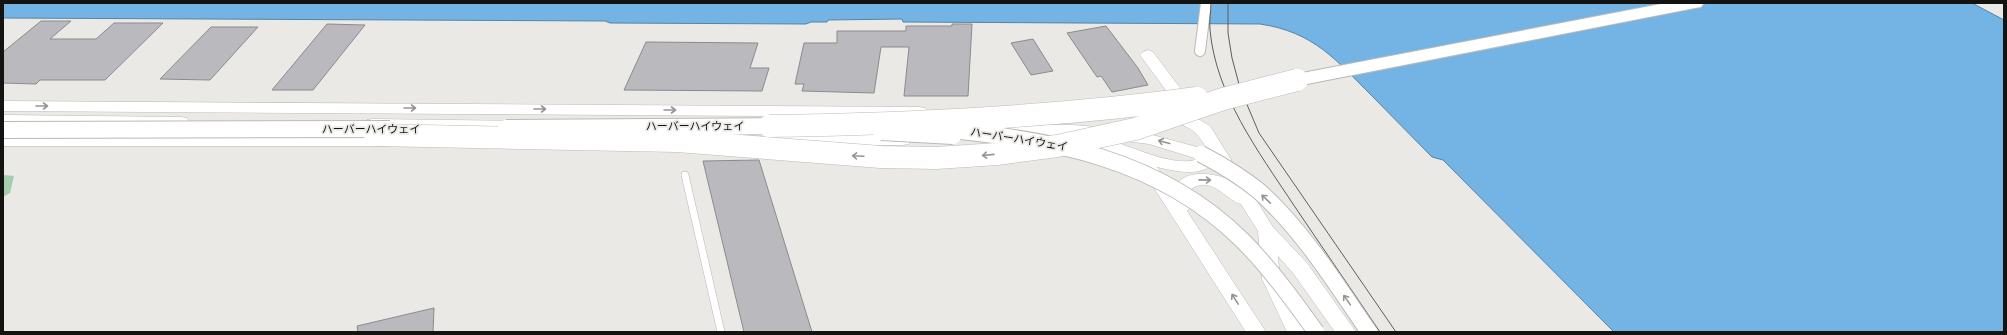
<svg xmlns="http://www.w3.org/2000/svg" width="2007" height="335" font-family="Helvetica,'Noto Sans JP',sans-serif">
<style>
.green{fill:#a5ceaf}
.water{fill:#73b4e5;stroke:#5684a5}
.building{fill:#bababe;stroke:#8b8b8e}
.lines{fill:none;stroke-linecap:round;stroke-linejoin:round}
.service-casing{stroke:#bcbab6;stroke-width:8}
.pedestrian-casing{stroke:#bcbab6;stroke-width:12}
.tertiary-casing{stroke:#bcbab6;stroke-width:1}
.motorway-casing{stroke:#bcbab6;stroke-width:2}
.service{stroke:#fff;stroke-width:7}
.pedestrian{stroke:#fff;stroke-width:10}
.tertiary{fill:#fff;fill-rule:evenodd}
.motorway{fill:#fff;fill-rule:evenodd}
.tram{stroke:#5e5e5b;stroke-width:1}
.tertiary-bridge-casing{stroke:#bcbab6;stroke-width:18;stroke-linecap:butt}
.motorway-bridge-casing{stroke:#bcbab6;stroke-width:23;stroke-linecap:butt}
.tertiary-bridge{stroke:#fff;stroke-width:16}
.motorway-bridge{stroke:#fff;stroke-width:22}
.oneway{stroke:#959594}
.labels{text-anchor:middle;stroke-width:3.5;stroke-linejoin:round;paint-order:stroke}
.street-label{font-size:11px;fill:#131311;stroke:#ebe9e5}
</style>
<rect width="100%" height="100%" fill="#ebe9e5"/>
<path class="green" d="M3,175L14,176L10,193L3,197Z"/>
<path class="water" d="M3,3H1972L2004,20V332H1614L1443,160L1432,157C1412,137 1392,116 1372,96C1336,60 1314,32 1260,24L903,22L902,19L828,20L827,22H811L806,24L610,23L605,21L3,18Z"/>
<g class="building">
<path d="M41,21H71L50,39H96L114,23H163L105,80H40L36,84L3,83V52Z"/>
<path d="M327,24L365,25L313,90H272Z"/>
<path d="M952,24H972L968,96H904L909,47H881L874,93L802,91L804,84H795L804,43H837V31H906V26H952Z"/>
<path d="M1106,26L1138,68L1148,85L1112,92L1101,76L1097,77L1067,33Z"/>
<path d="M211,27H258L210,80L160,79Z"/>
<path d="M1033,39L1053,71L1031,75L1011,43Z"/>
<path d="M646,42L758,43L750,68H769L762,91L624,90Z"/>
<path d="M759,160L812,332H744L703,161Z"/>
<path d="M434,308L433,332H358L357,326Z"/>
</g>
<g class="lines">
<g class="service-casing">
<path id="service" d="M685,175L721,332"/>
</g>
<g class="pedestrian-casing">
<path id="pedestrian" d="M1200,51L1206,3"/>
</g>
<g class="tertiary-casing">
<g id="tertiary">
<path d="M1148,50L1153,52L1193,105L1195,108L1193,111L1187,113L1181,111L1140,55L1143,52Z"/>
<path d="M3,101L919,107L925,108L927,112L925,116L919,117L3,111Z"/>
<path d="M1169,111L1195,117L1210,126L1273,227L1307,263L1356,332H1335L1293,273L1278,256L1280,279L1307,332H1287L1262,279L1258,231L1241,204C1224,199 1212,175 1191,189L1189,195L1191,206L1187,211L1266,332H1246L1156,191C1135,158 1119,153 1083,144L1081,140L1083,136L993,135L987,134L985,130L987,126L993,125H1073L1124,129L1149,134L1208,150C1194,127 1189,126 1163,120L1161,116L1163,112ZM1103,138L1149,144L1198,159C1174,169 1127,144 1103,138ZM1215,162L1225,178C1207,172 1184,170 1173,189L1157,167C1174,171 1202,178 1215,162Z"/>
<path d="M3,115L181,117L187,118L189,122L187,126L181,127L3,125Z"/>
<path d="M373,119L521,121L527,122L529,126L527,130L521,131L367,128L365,124L367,120Z"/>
<path d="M779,135H903L909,136L911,140L909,144L903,145H779L773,144L771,140L773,136Z"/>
<path d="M3,136H389L395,137L397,141L395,145L389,146H3Z"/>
</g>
</g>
<g class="motorway-casing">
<path id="motorway" d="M1666,3H1704L1701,7L1695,8L1297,86L1290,84L1287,80L1290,76L1297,74Z"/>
</g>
<use href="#service" class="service"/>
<use href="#pedestrian" class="pedestrian"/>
<use href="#tertiary" class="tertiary"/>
<use href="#motorway" class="motorway"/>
<g class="tram">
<path d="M1211,3C1211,12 1209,21 1210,30C1216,95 1258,151 1293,204C1322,247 1351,289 1380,332"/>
<path d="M1228,3V33L1232,58L1240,88L1259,133L1396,332"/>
</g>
<g class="tertiary-bridge-casing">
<g id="tertiary-bridge">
<path d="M506,128L782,126"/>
<path d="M940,129C1051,139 1159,158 1242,240C1270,268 1293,300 1316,332"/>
<path d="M3,130L390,129"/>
<path d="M881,132L953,136"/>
<path d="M1201,154C1222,165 1242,177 1260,192C1304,232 1336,284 1369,332"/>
</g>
</g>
<g class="motorway-bridge-casing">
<g id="motorway-bridge">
<path d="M769,126C912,124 1055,117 1197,98"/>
<path d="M375,135L677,141L881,157L936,158L997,154L1057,146L1135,129L1223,99L1297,80"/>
</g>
</g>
<use href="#tertiary-bridge" class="tertiary-bridge"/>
<use href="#motorway-bridge" class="motorway-bridge"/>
</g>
<defs><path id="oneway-shaft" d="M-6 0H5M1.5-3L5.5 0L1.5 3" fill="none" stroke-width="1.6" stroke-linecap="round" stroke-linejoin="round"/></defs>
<g class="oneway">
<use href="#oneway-shaft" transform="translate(42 106)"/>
<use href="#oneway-shaft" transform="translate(410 108)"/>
<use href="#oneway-shaft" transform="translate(540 109)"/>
<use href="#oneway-shaft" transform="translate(670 110)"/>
<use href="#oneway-shaft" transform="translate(1164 142) rotate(-165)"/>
<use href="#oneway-shaft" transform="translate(988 155) rotate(174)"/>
<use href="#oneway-shaft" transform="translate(858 156) rotate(-177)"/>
<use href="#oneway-shaft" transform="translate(1205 180) rotate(1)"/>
<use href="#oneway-shaft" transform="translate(1266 199) rotate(-136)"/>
<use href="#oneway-shaft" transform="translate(1235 299) rotate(-122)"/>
<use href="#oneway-shaft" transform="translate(1347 300) rotate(-125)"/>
</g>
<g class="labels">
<g class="street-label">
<text x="695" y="130">ハーバーハイウェイ</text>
<text x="371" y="133">ハーバーハイウェイ</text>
<text transform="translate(1019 139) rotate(9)" y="4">ハーバーハイウェイ</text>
</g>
</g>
<rect width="2007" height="335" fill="none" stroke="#131311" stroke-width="8"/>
</svg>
